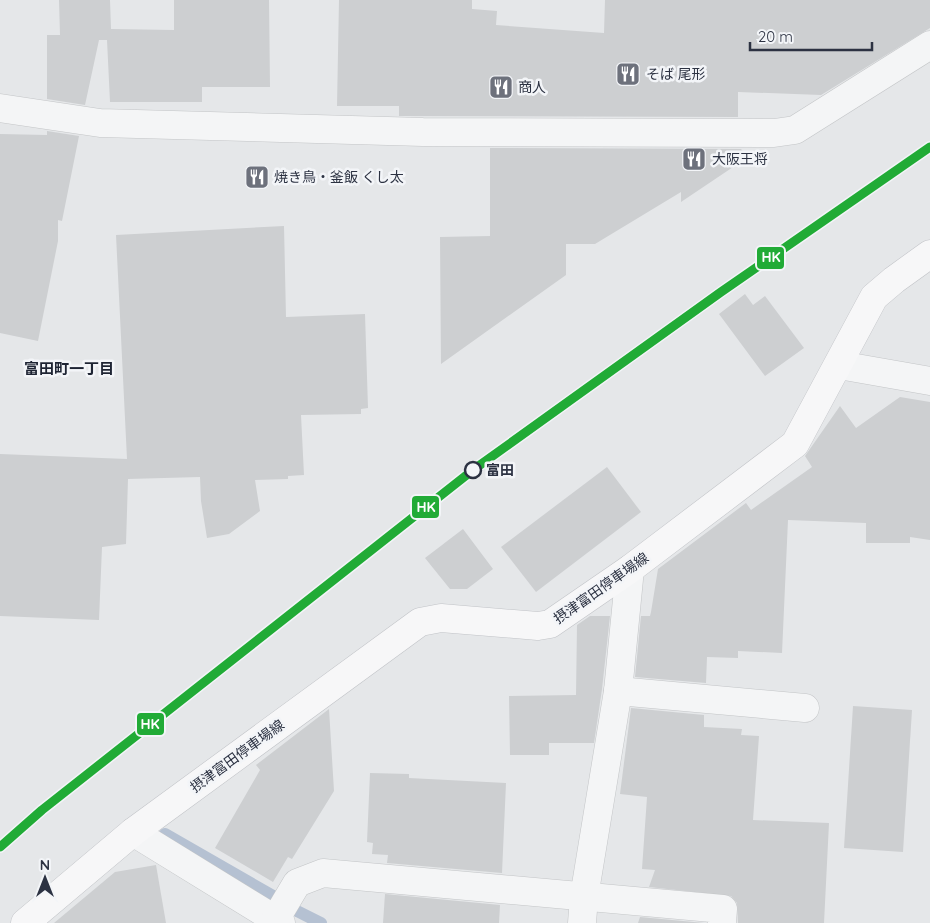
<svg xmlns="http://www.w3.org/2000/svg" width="930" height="923" font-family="Quicksand,'Noto Sans JP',sans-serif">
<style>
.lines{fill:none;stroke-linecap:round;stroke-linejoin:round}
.stream{stroke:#b5c1d2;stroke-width:12}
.building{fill:#cdcfd1}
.minor-casing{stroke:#c3c5c7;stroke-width:29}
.major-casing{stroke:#c1c3c7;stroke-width:29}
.minor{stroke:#f4f5f6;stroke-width:28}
.major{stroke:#f7f7f8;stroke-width:28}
.rail-1-casing{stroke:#f3f5f8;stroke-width:12}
.rail-1{stroke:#21ab36;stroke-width:9}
.stop-dot{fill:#f3f5f8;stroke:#2c3242;stroke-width:2.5}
.labels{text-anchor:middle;stroke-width:5;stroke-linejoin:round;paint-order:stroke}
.poi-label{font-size:14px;fill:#2c3242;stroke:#f3f5f8;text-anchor:start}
.stop-label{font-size:14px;font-weight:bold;fill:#2c3242;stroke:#f3f5f8;text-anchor:start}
.street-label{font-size:14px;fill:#2c3242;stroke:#f3f5f8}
.neighbourhood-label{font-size:15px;font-weight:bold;fill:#1e2433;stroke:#f3f5f8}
.line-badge{stroke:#f3f5f8;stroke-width:2}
.badge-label{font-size:14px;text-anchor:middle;font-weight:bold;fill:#fff}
</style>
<rect width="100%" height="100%" fill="#e5e7e9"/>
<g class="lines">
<g class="stream">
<path d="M165,834L273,896"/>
<path d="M297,911L321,923"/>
</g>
</g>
<g class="building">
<path d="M59,0H110L111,29L174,30V0H269L270,87H202V102H110L107,40H99L85,105L47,99V35H60Z"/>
<path d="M339,0H472V9L497,11L496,25L604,33L605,0H930V28L821,95L738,92V117L399,116V106H337Z"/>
<path d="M47,131L79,136L62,221L58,220V241L38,341L0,333V134L47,135Z"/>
<path d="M490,148L741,149L748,157L681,202V192L595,244H566V275L441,364L440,237L490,236Z"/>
<path d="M284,226L286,317L365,314L368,408L361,409V414L301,415L304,475L288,476V479L255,480L260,511L229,534L207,538L201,501L200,477L128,479L126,544L102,547L99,620L0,616V454L127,459L116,235Z"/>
<path d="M745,294L753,305L765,296L804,348L765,376L719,314Z"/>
<path d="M900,397L930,402V540L910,537V543H866V523L788,520L782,653L738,651V658L707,657L706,683L635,677L641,616H650L651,612L658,569L746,503L751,510L812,467L805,456L840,406L856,428Z"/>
<path d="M607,467L641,512L536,592L501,547Z"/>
<path d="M463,529L493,569L467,589H450L425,558Z"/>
<path d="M590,616H610L602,689L594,743H549V755H510L509,696L576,695L577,625Z"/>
<path d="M853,706L912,710L903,852L844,848Z"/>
<path d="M631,708L704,715V727L742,729L741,735L759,736L753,820L829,823L824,923H738L737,903L731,896L649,887L655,870L642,869L647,797L620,794Z"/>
<path d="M329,709L334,791L292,859L288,857L273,882L215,848L260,770L256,765Z"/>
<path d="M370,773L409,774V778L506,783L502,873L387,863L388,855L372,854L373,843L367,842Z"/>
<path d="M156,865L166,923H54L115,872Z"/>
<path d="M385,894L500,905L499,923H383Z"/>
<path d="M640,917L704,923H638Z"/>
</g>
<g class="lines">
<g class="minor-casing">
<g id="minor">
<path d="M0,108L100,123L423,132L774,133L795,130L930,45"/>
<path d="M839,365L930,381"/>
<path d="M618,691L805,708"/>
<path d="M133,832L281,923"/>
<path d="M275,920L297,883L323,873L723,909L722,923"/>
<path d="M582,923L584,897L618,691L630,569"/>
</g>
</g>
<g class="major-casing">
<path id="major" d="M25,923L133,832L420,622L441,618L538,626L550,624L630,569L795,444L874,297L894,280L930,254"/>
</g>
<use href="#minor" class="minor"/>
<use href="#major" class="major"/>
<g class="rail-1-casing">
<path id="rail-1" d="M0,847L42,810L473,470L721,292L930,147"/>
</g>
<use href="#rail-1" class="rail-1"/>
</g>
<defs>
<g id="restaurant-square" transform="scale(1.25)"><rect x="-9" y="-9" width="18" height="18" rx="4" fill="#6d717c" stroke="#f3f5f8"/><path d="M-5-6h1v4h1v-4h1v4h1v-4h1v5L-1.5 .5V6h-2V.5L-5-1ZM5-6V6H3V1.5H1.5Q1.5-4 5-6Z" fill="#fff"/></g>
</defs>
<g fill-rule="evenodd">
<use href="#restaurant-square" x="628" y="74"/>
<use href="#restaurant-square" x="501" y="87"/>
<use href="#restaurant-square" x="694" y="159"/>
<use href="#restaurant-square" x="257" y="177"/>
</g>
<circle class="stop-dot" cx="473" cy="470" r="8"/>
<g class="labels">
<g class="poi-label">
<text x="646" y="79">そば 尾形</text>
<text x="518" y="92">商人</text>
<text x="712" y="164">大阪王将</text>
<text x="274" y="182">焼き鳥・釜飯 くし太</text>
</g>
<g class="stop-label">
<text x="486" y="475">富田</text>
</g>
<g class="street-label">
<text transform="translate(601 588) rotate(-35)" y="5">摂津富田停車場線</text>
<text transform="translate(237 756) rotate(-36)" y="5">摂津富田停車場線</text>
</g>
<g class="neighbourhood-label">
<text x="69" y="374">富田町一丁目</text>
</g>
</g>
<g class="line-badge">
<rect x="756" y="246" width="29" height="24" rx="5" fill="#21ab36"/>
<rect x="411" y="495" width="29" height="24" rx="5" fill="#21ab36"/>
<rect x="136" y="712" width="29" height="24" rx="5" fill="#21ab36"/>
</g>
<g class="badge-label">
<text x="771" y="262">HK</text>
<text x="426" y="512">HK</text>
<text x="150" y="729">HK</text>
</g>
<g transform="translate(45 878)" stroke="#f3f5f8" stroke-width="4" paint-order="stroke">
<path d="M0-4L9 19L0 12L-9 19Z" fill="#2c3242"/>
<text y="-8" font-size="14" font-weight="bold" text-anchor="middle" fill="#2c3242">N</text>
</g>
<path d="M750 42v8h122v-8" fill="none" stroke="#2c3242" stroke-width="2.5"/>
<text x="758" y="42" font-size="15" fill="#2c3242" stroke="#f3f5f8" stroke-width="4" paint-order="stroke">20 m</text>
</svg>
